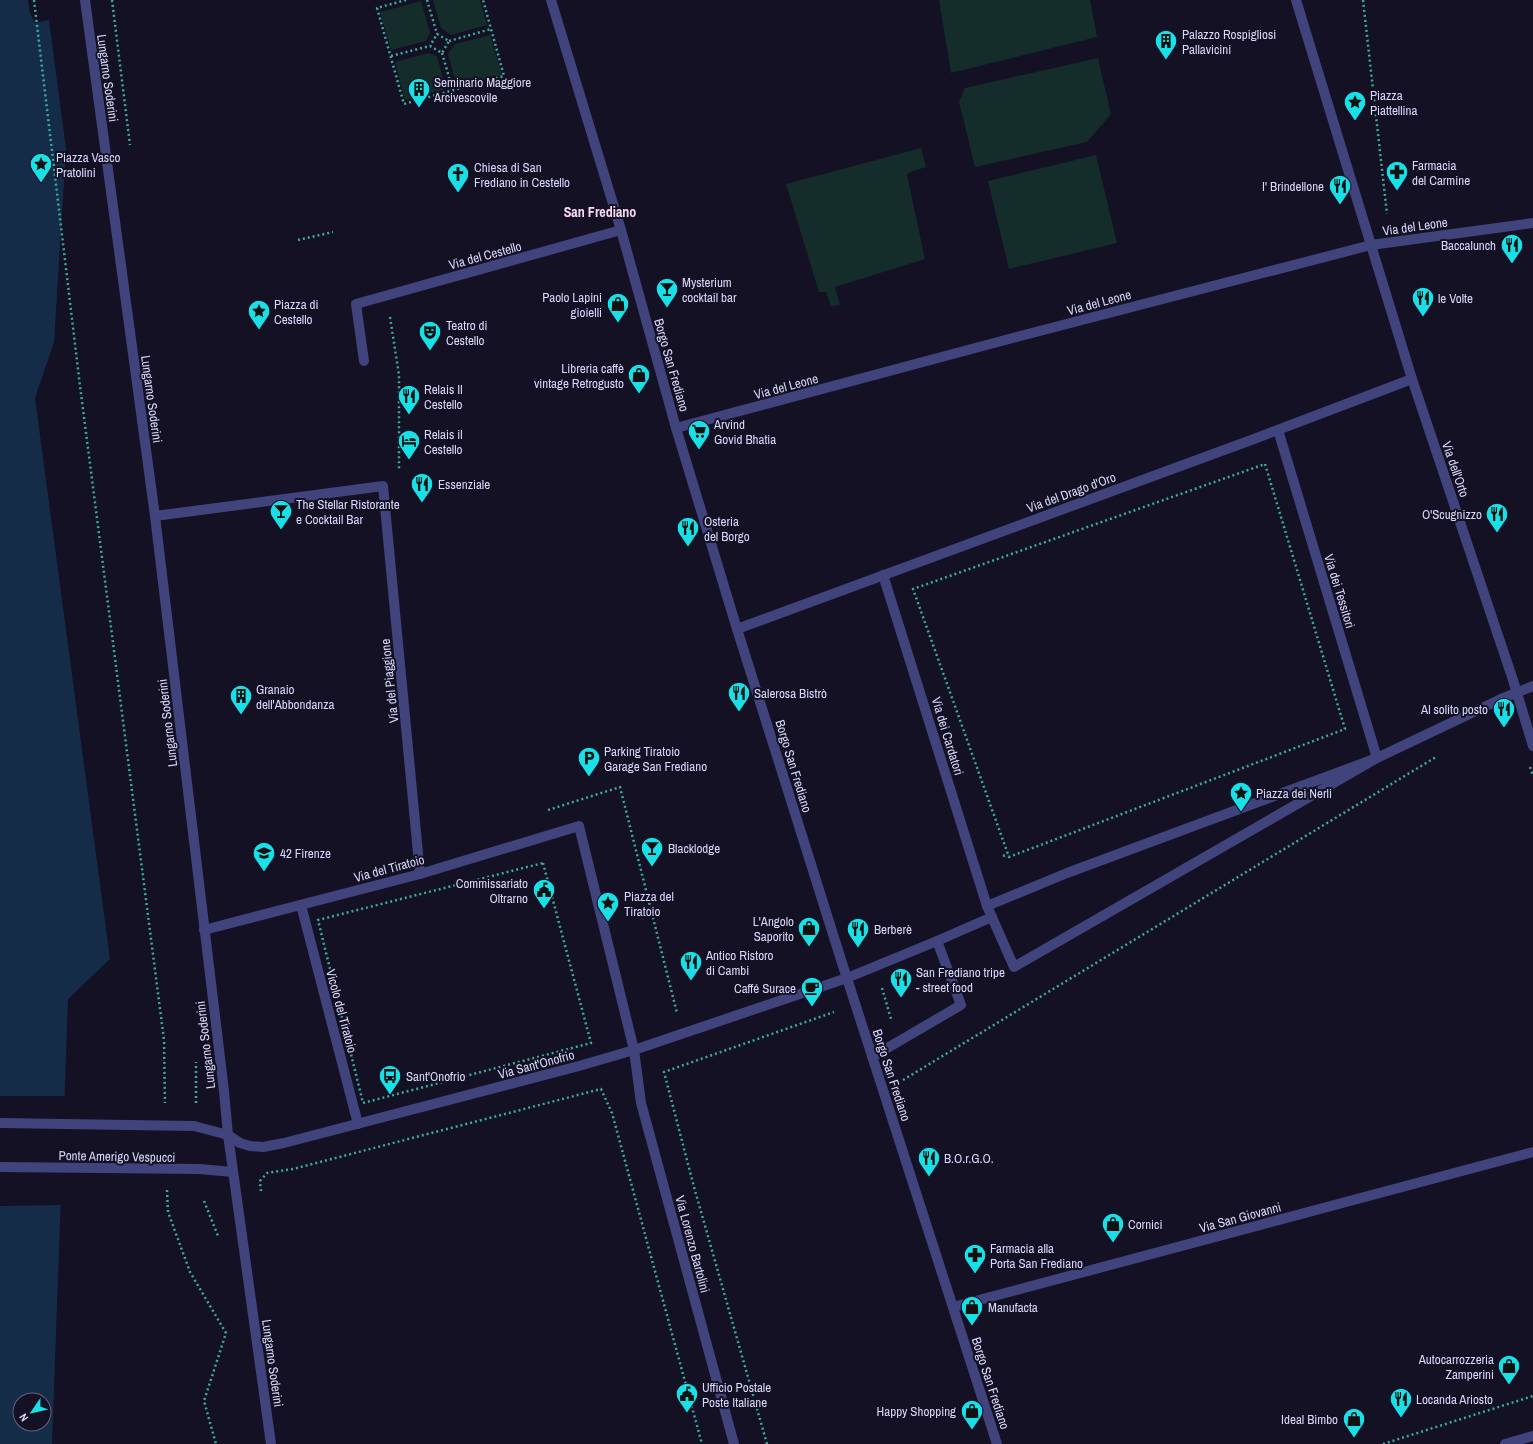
<svg xmlns="http://www.w3.org/2000/svg" width="1533" height="1444" font-family="'Archivo Narrow',sans-serif">
<style>
.green{fill:#142c2a}
.water{fill:#152c49;fill-rule:evenodd}
.pier{fill:#131123}
.lines{fill:none;stroke-linecap:round;stroke-linejoin:round}
.path{stroke:#3caa9c;stroke-width:2.5;stroke-dasharray:2 3;stroke-linecap:butt}
.minor{stroke:#41437d;stroke-width:10}
.minor-bridge{stroke:#41437d;stroke-width:10}
.labels{text-anchor:middle;stroke-width:4;stroke-linejoin:round;paint-order:stroke}
.poi-label{font-size:13px;fill:#d8d7fb;stroke:#131123;text-anchor:start}
.street-label{font-size:13px;fill:#d8d7fb;stroke:#131123}
.neighbourhood-label{font-size:14px;font-weight:bold;fill:#fbd9f1;stroke:#131123}
</style>
<rect width="100%" height="100%" fill="#131123"/>
<g class="green">
<path d="M433,0H480L487,25L451,35L441,28Z"/>
<path d="M939,0H1090L1097,37L951,73Z"/>
<path d="M421,1L430,33L426,41L391,50L380,12Z"/>
<path d="M490,35L502,75L457,87L448,54L455,44Z"/>
<path d="M429,53L437,56L446,89L405,100L395,62Z"/>
<path d="M1098,58L1111,114L1087,142L975,167L959,102L965,88Z"/>
<path d="M921,148L926,167L910,172L907,175L925,259L835,287L840,305L831,306L826,292H819L786,184Z"/>
<path d="M1096,155L1117,243L1009,269L988,181Z"/>
</g>
<path class="water" d="M0,0H28L30,13L35,23L49,20L66,149L54,342L35,398L110,959L68,999L52,1444H0ZM20,1400H44V1424H20Z"/>
<path class="pier" d="M0,1096H66L62,1205L0,1206Z"/>
<g class="lines">
<g class="path">
<path d="M34,0L80,386L164,1040L165,1103"/>
<path d="M112,0L130,145"/>
<path d="M406,0L377,8L404,104L504,76L483,0"/>
<path d="M427,0L437,34"/>
<path d="M1363,0L1387,214"/>
<path d="M449,41L491,29"/>
<path d="M442,53L453,91"/>
<path d="M391,56L430,46L442,53L449,41L437,34L430,46"/>
<path d="M298,240L333,232"/>
<path d="M390,317L399,375V469"/>
<path d="M1265,464L1345,729L1009,857L913,589Z"/>
<path d="M1530,767L1533,776"/>
<path d="M548,810L620,787L677,1013"/>
<path d="M1003,856L1008,854"/>
<path d="M543,863L591,1043L363,1103L318,920Z"/>
<path d="M882,988L891,1019"/>
<path d="M903,1080L1436,757"/>
<path d="M196,1103V1062"/>
<path d="M167,1190L168,1212L190,1272L226,1333L204,1401L216,1444"/>
<path d="M261,1191L260,1181L267,1173L293,1169L601,1089L612,1113L702,1444"/>
<path d="M204,1201L218,1236"/>
<path d="M767,1444L694,1187L664,1072L834,1012"/>
<path d="M1383,1444L1533,1396"/>
</g>
<g class="minor">
<path d="M85,0L155,516L224,1091L228,1135L271,1444"/>
<path d="M551,0L621,230L676,428L737,629L843,966L997,1444"/>
<path d="M1296,0L1412,379L1513,680L1533,746"/>
<path d="M364,361L356,304L621,230"/>
<path d="M676,428L1009,339L1371,245L1533,223"/>
<path d="M1278,430L1377,758L1067,873L987,906L1014,967L1377,758L1501,699L1533,686"/>
<path d="M155,516L383,486L420,874"/>
<path d="M883,575L987,906"/>
<path d="M737,629L1254,439L1412,379"/>
<path d="M301,905L358,1124"/>
<path d="M204,930L420,874L579,826L634,1050L641,1103L734,1444"/>
<path d="M937,941L992,917"/>
<path d="M194,1126L228,1135L240,1143L250,1146L263,1147L284,1143L579,1066L634,1050L847,978L937,941L961,1005L872,1057"/>
<path d="M199,1169L233,1172"/>
<path d="M953,1307L1533,1152"/>
<path d="M1505,1444L1533,1436"/>
</g>
<g class="minor-bridge">
<path d="M0,1123L194,1126"/>
<path d="M0,1167L199,1169"/>
</g>
</g>
<defs>
<g id="building-pin" transform="scale(1.15)"><path d="M0 17L-7.5 6A9.5 9.5 0 1 1 7.5 6Z" fill="#18e0e6" stroke="#131123"/><path d="M-4-6H4V6H1V3H-1V6H-4ZM-2.5-4.3h1.7v1.8h-1.7ZM.8-4.3h1.7v1.8H.8ZM-2.5-1h1.7V.8h-1.7ZM.8-1h1.7V.8H.8Z" fill="#111"/></g>
<g id="sight-pin" transform="scale(1.15)"><path d="M0 17L-7.5 6A9.5 9.5 0 1 1 7.5 6Z" fill="#18e0e6" stroke="#131123"/><path d="M0-6L1.8-2.2L6-1.7L2.9 1.2L3.7 5.4L0 3.3L-3.7 5.4L-2.9 1.2L-6-1.7L-1.8-2.2Z" fill="#111"/></g>
<g id="pharmacy-pin" transform="scale(1.15)"><path d="M0 17L-7.5 6A9.5 9.5 0 1 1 7.5 6Z" fill="#18e0e6" stroke="#131123"/><path d="M-2-6h4v4h4v4h-4v4h-4v-4h-4v-4h4Z" fill="#111"/></g>
<g id="church-pin" transform="scale(1.15)"><path d="M0 17L-7.5 6A9.5 9.5 0 1 1 7.5 6Z" fill="#18e0e6" stroke="#131123"/><path d="M-1.2-6h2.4v3.5h3.3v2.4h-3.3V6h-2.4V-.1h-3.3v-2.4h3.3Z" fill="#111"/></g>
<g id="restaurant-pin" transform="scale(1.15)"><path d="M0 17L-7.5 6A9.5 9.5 0 1 1 7.5 6Z" fill="#18e0e6" stroke="#131123"/><path d="M-5-6h1v4h1v-4h1v4h1v-4h1v5L-1.5 .5V6h-2V.5L-5-1ZM5-6V6H3V1.5H1.5Q1.5-4 5-6Z" fill="#111"/></g>
<g id="bar-pin" transform="scale(1.15)"><path d="M0 17L-7.5 6A9.5 9.5 0 1 1 7.5 6Z" fill="#18e0e6" stroke="#131123"/><path d="M-6-5H6L.8 .8V4.5H3.5V6h-7V4.5H-.8V.8Z" fill="#111"/></g>
<g id="shop-pin" transform="scale(1.15)"><path d="M0 17L-7.5 6A9.5 9.5 0 1 1 7.5 6Z" fill="#18e0e6" stroke="#131123"/><path d="M-5-2.5h2.3a2.7 3.5 0 0 1 5.4 0H5L5.5 6h-11ZM-1.5-2.5h3a1.5 2.3 0 0 0-3 0Z" fill="#111"/></g>
<g id="theatre-pin" transform="scale(1.15)"><path d="M0 17L-7.5 6A9.5 9.5 0 1 1 7.5 6Z" fill="#18e0e6" stroke="#131123"/><path d="M-5-5.5Q0-4 5-5.5V0Q5 5 0 6Q-5 5-5 0ZM-3.3-2.5H-1v1.5H-3.3ZM1-2.5H3.3v1.5H1ZM-2.8 1Q0 5.5 2.8 1Z" fill="#111"/></g>
<g id="supermarket-pin" transform="scale(1.15)"><path d="M0 17L-7.5 6A9.5 9.5 0 1 1 7.5 6Z" fill="#18e0e6" stroke="#131123"/><path d="M-6-5.5h2.5l.6 2H6L4.5 2H-2.5L-4.4-4H-6ZM-1.5 3.2a1.3 1.3 0 1 0 .1 0ZM3 3.2a1.3 1.3 0 1 0 .1 0Z" fill="#111"/></g>
<g id="hotel-pin" transform="scale(1.15)"><path d="M0 17L-7.5 6A9.5 9.5 0 1 1 7.5 6Z" fill="#18e0e6" stroke="#131123"/><path d="M-6-4.5h1.5V1H6V5H4.5V3h-9V5H-6ZM-4 0a1.8 1.8 0 1 1 3.6 0ZM.5 0V-2.5h3Q6-2.5 6 0Z" fill="#111"/></g>
<g id="parking-pin" transform="scale(1.15)"><path d="M0 17L-7.5 6A9.5 9.5 0 1 1 7.5 6Z" fill="#18e0e6" stroke="#131123"/><path d="M-3.5-5.5H1a3.5 3.5 0 0 1 0 7H-1V5.5H-3.5ZM-1-3.4V-.6H.8a1.4 1.4 0 0 0 0-2.8Z" fill="#111"/></g>
<g id="school-pin" transform="scale(1.15)"><path d="M0 17L-7.5 6A9.5 9.5 0 1 1 7.5 6Z" fill="#18e0e6" stroke="#131123"/><path d="M0-5L7-2L0 1L-7-2ZM-4 1L0 2.5L4 1V4Q0 6-4 4Z" fill="#111"/></g>
<g id="civic-pin" transform="scale(1.15)"><path d="M0 17L-7.5 6A9.5 9.5 0 1 1 7.5 6Z" fill="#18e0e6" stroke="#131123"/><path d="M-.6-6.5H3V-4.5H.6V-3L4-1V1h2V6H-6V1h2V-1L-.6-3ZM-1.2 2.5V6h2.4V2.5Z" fill="#111"/></g>
<g id="cafe-pin" transform="scale(1.15)"><path d="M0 17L-7.5 6A9.5 9.5 0 1 1 7.5 6Z" fill="#18e0e6" stroke="#131123"/><path d="M-5.5-4.5H6V0H3Q3 3.5 0 3.5H-2.5Q-5.5 3.5-5.5 0ZM3-3.2v2h1.7v-2ZM-6 4.5H4V6H-6Z" fill="#111"/></g>
<g id="bus-pin" transform="scale(1.15)"><path d="M0 17L-7.5 6A9.5 9.5 0 1 1 7.5 6Z" fill="#18e0e6" stroke="#131123"/><path d="M-5-6H5V4H4V6H2V4H-2V6H-4V4H-5ZM-3.5-4V0h7V-4ZM-3.5 1.2v1.5H-2V1.2ZM2 1.2v1.5H3.5V1.2Z" fill="#111"/></g>
</defs>
<g fill-rule="evenodd">
<use href="#building-pin" x="1166" y="41"/>
<use href="#building-pin" x="419" y="89"/>
<use href="#sight-pin" x="1355" y="102"/>
<use href="#sight-pin" x="41" y="164"/>
<use href="#pharmacy-pin" x="1397" y="172"/>
<use href="#church-pin" x="458" y="174"/>
<use href="#restaurant-pin" x="1340" y="186"/>
<use href="#restaurant-pin" x="1512" y="245"/>
<use href="#bar-pin" x="667" y="289"/>
<use href="#restaurant-pin" x="1423" y="298"/>
<use href="#shop-pin" x="618" y="304"/>
<use href="#sight-pin" x="259" y="311"/>
<use href="#theatre-pin" x="430" y="332"/>
<use href="#shop-pin" x="639" y="375"/>
<use href="#restaurant-pin" x="409" y="396"/>
<use href="#supermarket-pin" x="699" y="431"/>
<use href="#hotel-pin" x="409" y="441"/>
<use href="#restaurant-pin" x="422" y="484"/>
<use href="#bar-pin" x="281" y="511"/>
<use href="#restaurant-pin" x="1497" y="514"/>
<use href="#restaurant-pin" x="688" y="528"/>
<use href="#restaurant-pin" x="739" y="693"/>
<use href="#building-pin" x="241" y="696"/>
<use href="#restaurant-pin" x="1504" y="709"/>
<use href="#parking-pin" x="589" y="758"/>
<use href="#sight-pin" x="1241" y="793"/>
<use href="#bar-pin" x="652" y="848"/>
<use href="#school-pin" x="264" y="853"/>
<use href="#civic-pin" x="544" y="890"/>
<use href="#sight-pin" x="608" y="903"/>
<use href="#shop-pin" x="809" y="928"/>
<use href="#restaurant-pin" x="858" y="929"/>
<use href="#restaurant-pin" x="691" y="962"/>
<use href="#restaurant-pin" x="901" y="979"/>
<use href="#cafe-pin" x="812" y="988"/>
<use href="#bus-pin" x="390" y="1076"/>
<use href="#restaurant-pin" x="929" y="1158"/>
<use href="#shop-pin" x="1113" y="1224"/>
<use href="#pharmacy-pin" x="975" y="1255"/>
<use href="#shop-pin" x="972" y="1307"/>
<use href="#shop-pin" x="1509" y="1366"/>
<use href="#civic-pin" x="687" y="1394"/>
<use href="#restaurant-pin" x="1401" y="1399"/>
<use href="#shop-pin" x="972" y="1411"/>
<use href="#shop-pin" x="1354" y="1419"/>
</g>
<g class="labels">
<g class="poi-label">
<text x="1182" y="39">Palazzo Rospigliosi<tspan x="1182" dy="15">Pallavicini</tspan></text>
<text x="434" y="87">Seminario Maggiore<tspan x="434" dy="15">Arcivescovile</tspan></text>
<text x="1370" y="100">Piazza<tspan x="1370" dy="15">Piattellina</tspan></text>
<text x="56" y="162">Piazza Vasco<tspan x="56" dy="15">Pratolini</tspan></text>
<text x="1412" y="170">Farmacia<tspan x="1412" dy="15">del Carmine</tspan></text>
<text x="474" y="172">Chiesa di San<tspan x="474" dy="15">Frediano in Cestello</tspan></text>
<text x="1324" y="191" text-anchor="end">I' Brindellone</text>
<text x="1496" y="250" text-anchor="end">Baccalunch</text>
<text x="682" y="287">Mysterium<tspan x="682" dy="15">cocktail bar</tspan></text>
<text x="602" y="302" text-anchor="end">Paolo Lapini<tspan x="602" dy="15">gioielli</tspan></text>
<text x="1438" y="303">le Volte</text>
<text x="274" y="309">Piazza di<tspan x="274" dy="15">Cestello</tspan></text>
<text x="446" y="330">Teatro di<tspan x="446" dy="15">Cestello</tspan></text>
<text x="624" y="373" text-anchor="end">Libreria caffè<tspan x="624" dy="15">vintage Retrogusto</tspan></text>
<text x="424" y="394">Relais Il<tspan x="424" dy="15">Cestello</tspan></text>
<text x="714" y="429">Arvind<tspan x="714" dy="15">Govid Bhatia</tspan></text>
<text x="424" y="439">Relais il<tspan x="424" dy="15">Cestello</tspan></text>
<text x="438" y="489">Essenziale</text>
<text x="296" y="509">The Stellar Ristorante<tspan x="296" dy="15">e Cocktail Bar</tspan></text>
<text x="1482" y="519" text-anchor="end">O'Scugnizzo</text>
<text x="704" y="526">Osteria<tspan x="704" dy="15">del Borgo</tspan></text>
<text x="256" y="694">Granaio<tspan x="256" dy="15">dell'Abbondanza</tspan></text>
<text x="754" y="698">Salerosa Bistrò</text>
<text x="1488" y="714" text-anchor="end">Al solito posto</text>
<text x="604" y="756">Parking Tiratoio<tspan x="604" dy="15">Garage San Frediano</tspan></text>
<text x="1256" y="798">Piazza dei Nerli</text>
<text x="668" y="853">Blacklodge</text>
<text x="280" y="858">42 Firenze</text>
<text x="528" y="888" text-anchor="end">Commissariato<tspan x="528" dy="15">Oltrarno</tspan></text>
<text x="624" y="901">Piazza del<tspan x="624" dy="15">Tiratoio</tspan></text>
<text x="794" y="926" text-anchor="end">L'Angolo<tspan x="794" dy="15">Saporito</tspan></text>
<text x="874" y="934">Berberè</text>
<text x="706" y="960">Antico Ristoro<tspan x="706" dy="15">di Cambi</tspan></text>
<text x="916" y="977">San Frediano tripe<tspan x="916" dy="15">- street food</tspan></text>
<text x="796" y="993" text-anchor="end">Caffé Surace</text>
<text x="406" y="1081">Sant'Onofrio</text>
<text x="944" y="1163">B.O.r.G.O.</text>
<text x="1128" y="1229">Cornici</text>
<text x="990" y="1253">Farmacia alla<tspan x="990" dy="15">Porta San Frediano</tspan></text>
<text x="988" y="1312">Manufacta</text>
<text x="1494" y="1364" text-anchor="end">Autocarrozzeria<tspan x="1494" dy="15">Zamperini</tspan></text>
<text x="702" y="1392">Ufficio Postale<tspan x="702" dy="15">Poste Italiane</tspan></text>
<text x="1416" y="1404">Locanda Ariosto</text>
<text x="956" y="1416" text-anchor="end">Happy Shopping</text>
<text x="1338" y="1424" text-anchor="end">Ideal Bimbo</text>
</g>
<g class="street-label">
<text transform="translate(108 78) rotate(82)" y="5">Lungarno Soderini</text>
<text transform="translate(1415 226) rotate(-8)" y="5">Via del Leone</text>
<text transform="translate(485 255) rotate(-15)" y="5">Via del Cestello</text>
<text transform="translate(1099 302) rotate(-15)" y="5">Via del Leone</text>
<text transform="translate(672 365) rotate(74)" y="5">Borgo San Frediano</text>
<text transform="translate(786 386) rotate(-15)" y="5">Via del Leone</text>
<text transform="translate(152 399) rotate(82)" y="5">Lungarno Soderini</text>
<text transform="translate(1456 469) rotate(71)" y="5">Via dell'Orto</text>
<text transform="translate(1071 492) rotate(-20)" y="5">Via del Drago d'Oro</text>
<text transform="translate(1340 591) rotate(73)" y="5">Via dei Tessitori</text>
<text transform="translate(389 681) rotate(-96)" y="5">Via del Piaggione</text>
<text transform="translate(167 723) rotate(-97)" y="5">Lungarno Soderini</text>
<text transform="translate(948 736) rotate(73)" y="5">Via dei Cardatori</text>
<text transform="translate(794 766) rotate(73)" y="5">Borgo San Frediano</text>
<text transform="translate(389 868) rotate(-15)" y="5">Via del Tiratoio</text>
<text transform="translate(342 1011) rotate(75)" y="5">Vicolo del Tiratoio</text>
<text transform="translate(205 1045) rotate(-97)" y="5">Lungarno Soderini</text>
<text transform="translate(536 1064) rotate(-15)" y="5">Via Sant'Onofrio</text>
<text transform="translate(892 1075) rotate(72)" y="5">Borgo San Frediano</text>
<text transform="translate(117 1156) rotate(1)" y="5">Ponte Amerigo Vespucci</text>
<text transform="translate(1240 1217) rotate(-15)" y="5">Via San Giovanni</text>
<text transform="translate(693 1244) rotate(75)" y="5">Via Lorenzo Bartolini</text>
<text transform="translate(273 1363) rotate(82)" y="5">Lungarno Soderini</text>
<text transform="translate(991 1383) rotate(72)" y="5">Borgo San Frediano</text>
</g>
<g class="neighbourhood-label">
<text x="600" y="217">San Frediano</text>
</g>
</g>
<g transform="translate(32 1412) rotate(236)"><circle r="19" fill="#131123" stroke="#626079"/>
<path d="M0-3L7 15L0 10L-7 15Z" fill="#18e0e6"/>
<text y="-6" font-size="11" font-weight="bold" text-anchor="middle" fill="#d8d7fb">N</text>
</g>
</svg>
